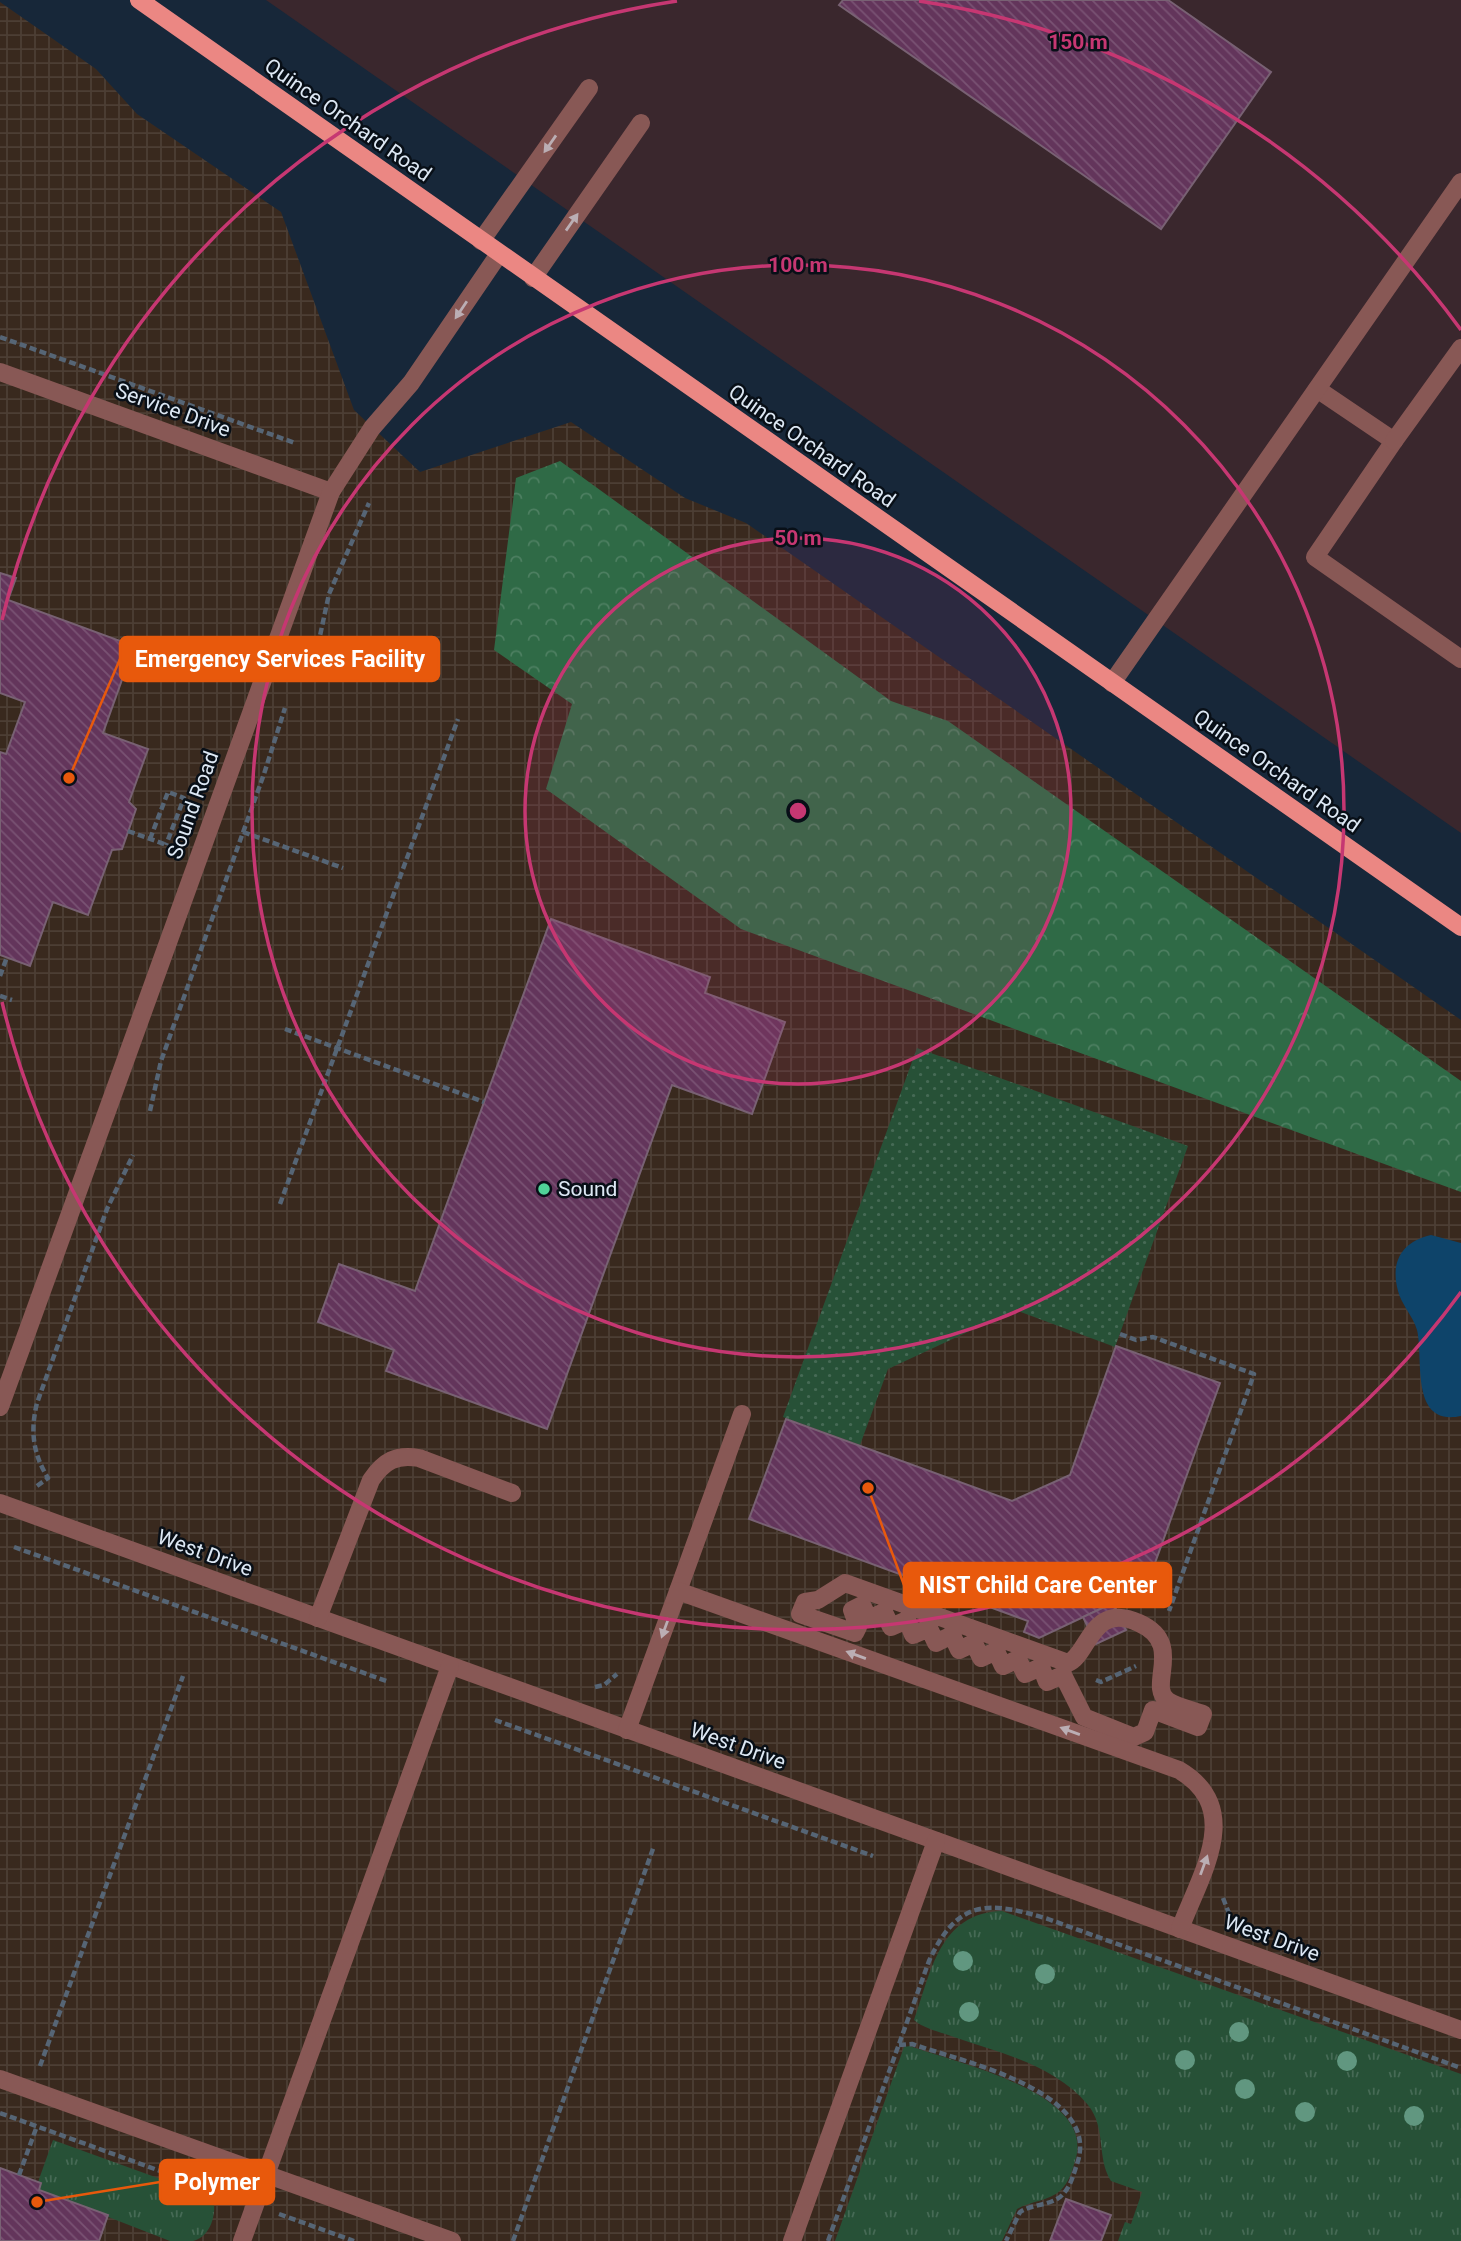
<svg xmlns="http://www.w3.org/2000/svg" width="1461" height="2241" font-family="Roboto,sans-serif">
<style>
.commercial{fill:#3a272d}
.industrial{fill:url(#industrial-grid)}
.grass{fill:url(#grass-tufts)}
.forest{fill:url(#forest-crowns)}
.park{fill:url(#park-dots)}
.water{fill:#0e446a}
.building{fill:url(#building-back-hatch);stroke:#786173;stroke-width:2}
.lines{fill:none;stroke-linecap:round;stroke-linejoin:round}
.path{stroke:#566575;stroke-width:4.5;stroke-dasharray:7 3.5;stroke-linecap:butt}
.minor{stroke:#885855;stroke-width:18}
.major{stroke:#eb8783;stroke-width:18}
.tree{fill:#619780}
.oneway{fill:#bbaeb4}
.ring{fill:none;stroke:#c63772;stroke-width:3.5}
.poi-dot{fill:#50d398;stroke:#080f17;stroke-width:2.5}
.labels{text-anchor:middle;stroke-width:5;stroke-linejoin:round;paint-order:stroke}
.street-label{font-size:21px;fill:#dde8f4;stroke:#080f17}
.poi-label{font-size:21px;fill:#dde8f4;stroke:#080f17;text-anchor:start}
.centre{fill:#c63772;stroke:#080f17;stroke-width:3.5}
.ring-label{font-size:21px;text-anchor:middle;font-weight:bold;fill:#c63772;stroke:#080f17;stroke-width:5;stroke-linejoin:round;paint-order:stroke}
.leader{fill:none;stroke:#e8590c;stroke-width:2.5}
.callout-dot{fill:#e8590c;stroke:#080f17;stroke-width:2.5}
.callout{fill:#e8590c;stroke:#e8590c;stroke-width:2.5}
.callout-label{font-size:23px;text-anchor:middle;font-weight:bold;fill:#fff}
</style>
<defs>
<pattern id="industrial-grid" width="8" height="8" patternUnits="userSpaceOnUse" patternTransform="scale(1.75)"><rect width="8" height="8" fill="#39291e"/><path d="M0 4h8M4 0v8" fill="none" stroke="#4c3e34"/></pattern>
<pattern id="grass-tufts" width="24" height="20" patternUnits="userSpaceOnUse" patternTransform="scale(1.75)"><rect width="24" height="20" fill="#275137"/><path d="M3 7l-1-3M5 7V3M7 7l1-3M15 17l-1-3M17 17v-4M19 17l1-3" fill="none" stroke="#466a55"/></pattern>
<pattern id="forest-crowns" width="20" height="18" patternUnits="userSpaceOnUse" patternTransform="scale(1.75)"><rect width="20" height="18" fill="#2f6a46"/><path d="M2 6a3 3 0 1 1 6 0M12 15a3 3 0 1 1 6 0" fill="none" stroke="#4d7f61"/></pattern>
<pattern id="park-dots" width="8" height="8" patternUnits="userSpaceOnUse" patternTransform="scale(1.75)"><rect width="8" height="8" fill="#275137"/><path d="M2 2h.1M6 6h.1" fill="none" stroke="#466a55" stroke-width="1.8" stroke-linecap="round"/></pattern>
<pattern id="building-back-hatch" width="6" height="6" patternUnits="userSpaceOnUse" patternTransform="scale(1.75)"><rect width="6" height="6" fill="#63355b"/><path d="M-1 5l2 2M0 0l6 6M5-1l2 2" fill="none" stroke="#795273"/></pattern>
</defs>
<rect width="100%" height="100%" fill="#172739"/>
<path class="commercial" d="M266,0H1461V833Z"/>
<path class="industrial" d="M0,2L96,69L137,114L281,212L354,410L420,472L571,422L685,498L746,523L1461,1020V2241H0Z"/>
<g class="grass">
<path d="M1002,1911L1461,2074V2241H1118L1125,2222L1131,2224L1142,2192L1111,2181C1096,2157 1107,2129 1088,2105C1055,2065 1000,2053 954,2037C941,2032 924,2029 914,2020C931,1972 939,1913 1002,1911Z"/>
<path d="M910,2046C956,2063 1098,2093 1075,2161C1072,2171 1069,2182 1061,2190C1049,2201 1031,2201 1017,2209L1002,2241H835L904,2047Z"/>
<path d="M53,2140L213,2198C217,2213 211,2237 193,2241C186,2241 177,2241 170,2241L39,2190L41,2183L38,2182Z"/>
</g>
<path class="forest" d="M560,461L891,701L948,721L1461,1081V1192L741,929L546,789L572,704L494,650L516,478Z"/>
<path class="park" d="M917,1048L1188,1146L1115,1347L1015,1310L888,1369L860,1445L783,1417Z"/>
<path class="water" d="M1431,1235L1461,1243V1416C1409,1427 1424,1358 1417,1330C1413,1316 1401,1304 1398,1291C1390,1261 1402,1242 1431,1235Z"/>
<g class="building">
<path d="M843,0H1168L1271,72L1161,229L839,5Z"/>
<path d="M0,573L16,578L8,600L134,646L103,733L148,749L129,802L136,809L122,849L112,850L88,915L53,902L30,966L0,955V752L6,754L25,702L0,693Z"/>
<path d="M551,919L710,977L705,993L785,1022L752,1114L672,1085L547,1429L386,1371L394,1350L318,1322L339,1264L415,1291Z"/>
<path d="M1116,1346L1220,1383L1155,1563L1164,1566L1159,1582L1113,1603L1039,1638L1024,1632L1028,1621L749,1519L786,1419L1012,1501L1070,1475Z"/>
<path d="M1113,1603L1126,1630L1096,1644L1083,1617Z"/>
<path d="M0,2168L41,2183L39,2190L108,2215L99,2241H0Z"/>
<path d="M1066,2199L1111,2215L1101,2241H1050Z"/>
</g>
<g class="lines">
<g class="path">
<path d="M0,337L295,443"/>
<path d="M318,645L329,594L369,503"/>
<path d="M128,831L167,845"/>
<path d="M243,832L343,868"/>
<path d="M150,839L168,792L184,798L166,845"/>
<path d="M0,976L7,957"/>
<path d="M0,996L12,1000"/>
<path d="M285,1029L484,1102"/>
<path d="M150,1111L161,1061L264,774L285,708"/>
<path d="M280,1204L458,719"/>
<path d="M1120,1334L1136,1340L1153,1337L1254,1374L1169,1611"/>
<path d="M37,1486L48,1478C33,1454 30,1431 37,1403L107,1209L133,1155"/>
<path d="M14,1547L389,1682"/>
<path d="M1096,1680L1101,1682L1136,1666"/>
<path d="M595,1687L604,1685L617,1674"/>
<path d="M495,1720L873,1856"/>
<path d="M1223,1898L1230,1916"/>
<path d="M899,2045L912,2044C960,2061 1103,2091 1077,2164C1073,2176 1070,2189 1060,2197C1048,2206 1032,2204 1020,2212L1006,2241"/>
<path d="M40,2066L183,1676"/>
<path d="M0,2113L232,2197"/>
<path d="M19,2175L37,2126"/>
<path d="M279,2214L354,2241"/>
<path d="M513,2241L654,1846"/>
<path d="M828,2241L929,1961C958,1898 989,1901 1048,1919L1461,2068"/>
</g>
<g class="minor">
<path d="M481,241L589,88"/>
<path d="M533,278L641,123"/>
<path d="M0,372L331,492"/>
<path d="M1317,389L1394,441L1315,557L1461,659"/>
<path d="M1394,441L1461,348"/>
<path d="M1112,683L1461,182"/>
<path d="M0,1407L331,492L372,428L411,383L499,254"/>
<path d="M0,1503L1461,2030"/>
<path d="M845,1583L1068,1663C1089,1655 1091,1601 1139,1623C1186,1644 1146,1686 1168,1701C1177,1707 1192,1710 1203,1714L1198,1727L1153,1710L1145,1732L1134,1737L1084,1717L1063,1675L1047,1682L1041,1667L1025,1674L1018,1659L1003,1666L996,1651L981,1658L974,1643L959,1650L952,1635L936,1643L929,1628L913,1635L907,1620L891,1627L884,1612L869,1619L862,1605L852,1610L858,1627L855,1633L800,1614L805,1602L818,1600Z"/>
<path d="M678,1591L742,1414"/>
<path d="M318,1618L371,1480C384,1461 396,1454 419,1458L512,1493"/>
<path d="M627,1730L678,1591L1179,1770C1245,1809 1200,1875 1180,1929"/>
<path d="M0,2079L452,2241"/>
<path d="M242,2241L450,1666"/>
<path d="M792,2241L936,1841"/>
</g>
<path class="major" d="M139,0L1461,927"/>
</g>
<g class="tree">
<circle cx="963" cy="1961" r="10"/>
<circle cx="1045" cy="1974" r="10"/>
<circle cx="969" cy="2012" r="10"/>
<circle cx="1239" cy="2032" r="10"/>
<circle cx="1185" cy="2060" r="10"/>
<circle cx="1347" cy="2061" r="10"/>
<circle cx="1245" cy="2089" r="10"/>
<circle cx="1305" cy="2112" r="10"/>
<circle cx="1414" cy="2116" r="10"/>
</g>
<defs><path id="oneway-solid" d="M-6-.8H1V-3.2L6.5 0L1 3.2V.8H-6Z" transform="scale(1.75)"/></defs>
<g class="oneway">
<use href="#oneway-solid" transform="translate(550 144) rotate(125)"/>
<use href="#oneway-solid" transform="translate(572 222) rotate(-55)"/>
<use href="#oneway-solid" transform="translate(461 310) rotate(124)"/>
<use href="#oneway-solid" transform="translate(665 1628) rotate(110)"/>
<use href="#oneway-solid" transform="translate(856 1655) rotate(-160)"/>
<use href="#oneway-solid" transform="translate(1070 1731) rotate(-160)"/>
<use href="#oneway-solid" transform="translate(1204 1865) rotate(-70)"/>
</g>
<circle cx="798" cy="811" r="273" fill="#c63772" fill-opacity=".12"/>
<g class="ring">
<circle cx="798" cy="811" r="273"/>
<circle cx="798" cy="811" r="546"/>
<path d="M1461 1292A819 819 0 0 1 2 1002M2 620A819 819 0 0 1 677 1M919 1A819 819 0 0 1 1461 330"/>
</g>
<circle class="poi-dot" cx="544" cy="1189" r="7"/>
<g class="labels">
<g class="street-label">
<text transform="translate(348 120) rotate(35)" y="7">Quince Orchard Road</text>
<text transform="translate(173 410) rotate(20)" y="7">Service Drive</text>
<text transform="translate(812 446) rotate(35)" y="7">Quince Orchard Road</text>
<text transform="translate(1277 771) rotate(35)" y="7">Quince Orchard Road</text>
<text transform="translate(193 805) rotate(-70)" y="7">Sound Road</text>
<text transform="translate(205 1553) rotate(20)" y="7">West Drive</text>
<text transform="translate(738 1746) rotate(20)" y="7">West Drive</text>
<text transform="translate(1272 1938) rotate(20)" y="7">West Drive</text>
</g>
<g class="poi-label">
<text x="558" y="1196">Sound</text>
</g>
</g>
<circle cx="798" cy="811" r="10" class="centre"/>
<g class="ring-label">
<text x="1078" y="49">150 m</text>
<text x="798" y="272">100 m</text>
<text x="798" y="545">50 m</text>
</g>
<path class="leader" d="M69 778L120 659M868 1488L904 1585M37 2202L160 2182"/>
<g class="callout-dot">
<circle cx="69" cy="778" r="7"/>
<circle cx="868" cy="1488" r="7"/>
<circle cx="37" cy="2202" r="7"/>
</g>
<g class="callout">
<rect x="120" y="637" width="319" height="44" rx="7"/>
<rect x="904" y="1563" width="267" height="44" rx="7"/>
<rect x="160" y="2160" width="114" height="44" rx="7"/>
</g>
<g class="callout-label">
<text x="280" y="667">Emergency Services Facility</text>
<text x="1038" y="1593">NIST Child Care Center</text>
<text x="217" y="2190">Polymer</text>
</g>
</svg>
